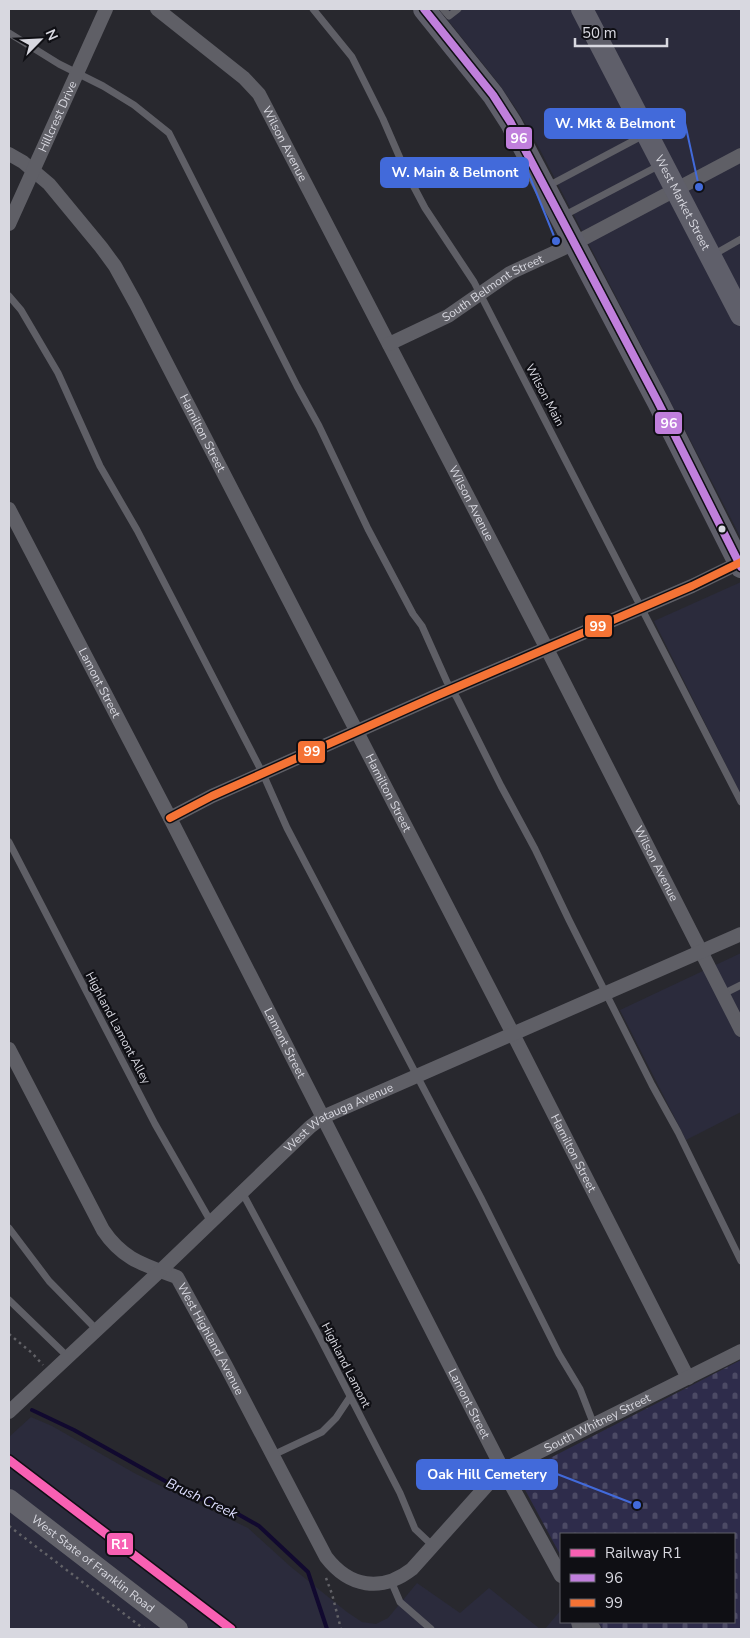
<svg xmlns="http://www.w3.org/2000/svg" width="750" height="1638" font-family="'Nunito Sans',sans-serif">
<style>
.built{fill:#2b2b3c}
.cemetery{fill:url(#cemetery-stones)}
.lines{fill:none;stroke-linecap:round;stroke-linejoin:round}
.stream{stroke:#11092f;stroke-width:4}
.path{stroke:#626267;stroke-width:2.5;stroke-dasharray:2.5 4;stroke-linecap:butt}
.lane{stroke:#5f5f66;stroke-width:7}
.street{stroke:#5f5f66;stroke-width:14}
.secondary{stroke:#62626a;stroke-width:20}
.primary{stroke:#5f5f6a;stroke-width:22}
.bus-1-casing{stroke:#0f0f14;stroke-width:11}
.bus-2-casing{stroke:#0f0f14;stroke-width:11}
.bus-1{stroke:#c07fdc;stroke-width:8}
.bus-2{stroke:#f57335;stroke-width:8}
.rail-1-casing{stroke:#0f0f14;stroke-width:12}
.rail-1{stroke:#f860b3;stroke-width:9}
.bus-dot{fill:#d8d8e0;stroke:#0f0f14;stroke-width:2}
.labels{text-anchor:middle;stroke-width:4.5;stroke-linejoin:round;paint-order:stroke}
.street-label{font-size:12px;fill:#d8d8e0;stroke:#0f0f14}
.water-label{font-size:14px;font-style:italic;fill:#dddefe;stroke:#0f0f14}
.leader{fill:none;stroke:#426ada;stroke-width:2}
.callout-dot{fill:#426ada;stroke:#0f0f14;stroke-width:2}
.callout{fill:#426ada;stroke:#426ada;stroke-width:2}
.callout-label{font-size:14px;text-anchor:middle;font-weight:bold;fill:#fff}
.line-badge{stroke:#0f0f14;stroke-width:2}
.badge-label{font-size:14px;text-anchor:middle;font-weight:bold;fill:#fff}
</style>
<defs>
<pattern id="cemetery-stones" width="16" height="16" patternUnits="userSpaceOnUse" patternTransform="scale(1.25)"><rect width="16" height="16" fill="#2e2c4b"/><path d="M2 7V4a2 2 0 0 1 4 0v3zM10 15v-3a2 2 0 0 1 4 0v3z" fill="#4c4a65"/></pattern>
</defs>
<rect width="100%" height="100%" fill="#28282e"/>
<g class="built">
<path d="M439,9H741V538L537,144L519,113L499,84Z"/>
<path d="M741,582V792L740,793L654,621Z"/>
<path d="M741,953V1112L686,1140L620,1010Z"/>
<path d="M31,1417L52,1426L136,1474L248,1528L291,1567L347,1612L362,1622L376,1624L388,1618L417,1583L460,1613L489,1588L540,1629H9V1437Z"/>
<path d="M561,1610V1622H598L603,1629H545Z"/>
</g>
<path class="cemetery" d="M741,1360V1629H603L598,1622H734V1534H561V1556L517,1475Z"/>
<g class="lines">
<path class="stream" d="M32,1410L74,1430L190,1495L229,1509L259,1526L308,1572L327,1629"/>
<g class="path">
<path d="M9,1334L32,1353L43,1365"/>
<path d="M9,1526L144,1629"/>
<path d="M326,1578L332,1594L341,1629"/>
</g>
<g class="lane">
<path d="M313,9L352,57L383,119L406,172L425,208L474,282L741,802"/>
<path d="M443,9L449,16L458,9"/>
<path d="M9,33L59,64L103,86L134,105L169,133L297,386L319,426L368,529L413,614L422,626L447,682L457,698L501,786L535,849L569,920L652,1085L678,1132L741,1261"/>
<path d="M548,186L644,135"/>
<path d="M563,216L660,165"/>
<path d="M713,255L741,239"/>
<path d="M9,296L21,310L58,373L100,466L137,530L263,774L287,828L481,1198L559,1354L580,1389L594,1425"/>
<path d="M9,842L155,1124L211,1222"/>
<path d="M723,994L741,985"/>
<path d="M242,1192L317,1332L400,1493L415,1529L433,1546"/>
<path d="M9,1228L49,1281L96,1329"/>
<path d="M9,1300L67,1356"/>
<path d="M273,1455L322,1432L336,1418L350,1397"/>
<path d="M391,1581L400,1602L431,1629"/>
</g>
<g class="street">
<path id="s1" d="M157,9L244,78L259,94L547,649L741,1030"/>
<path id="s2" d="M9,154L23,162L49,184L101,247L115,266L136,304L513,1034L688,1378"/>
<path id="s3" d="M9,224L106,9"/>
<path id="s4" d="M389,344L448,316L510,273L575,243L741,155"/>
<path id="s5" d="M9,509L170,818L503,1470L561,1576"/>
<path d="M170,818L212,796L436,696L692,586L739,563"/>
<path id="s6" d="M9,1049L103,1230C123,1260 145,1265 177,1277L226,1366L326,1557C349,1587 381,1593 412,1569L490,1482L503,1470L741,1351"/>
<path id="s7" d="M9,1412L160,1271L310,1127L323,1117L741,934"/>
<path d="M578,1622L580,1629"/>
<path d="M589,1622L594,1629"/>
</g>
<path class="secondary" id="s8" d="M9,1499L178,1629"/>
<g class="primary">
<path d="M424,9L493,95L511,123L658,402L741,567"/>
<path id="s9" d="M582,9L741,315"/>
</g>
<g class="bus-1-casing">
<path id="bus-1" d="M424,9L493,95L511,123L658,402L741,567"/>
</g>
<g class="bus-2-casing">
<path id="bus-2" d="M170,818L212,796L436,696L692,586L741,562"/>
</g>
<use href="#bus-1" class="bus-1"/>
<use href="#bus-2" class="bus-2"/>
<g class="rail-1-casing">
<path id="rail-1" d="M9,1460L231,1629"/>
</g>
<use href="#rail-1" class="rail-1"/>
</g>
<circle class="bus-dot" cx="722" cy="529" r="4.5"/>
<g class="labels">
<g class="street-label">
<text dy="4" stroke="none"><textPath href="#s3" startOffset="118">Hillcrest Drive</textPath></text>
<text dy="4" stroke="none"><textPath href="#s1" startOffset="189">Wilson Avenue</textPath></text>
<text dy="4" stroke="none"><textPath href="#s9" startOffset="218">West Market Street</textPath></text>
<text dy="4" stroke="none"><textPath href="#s4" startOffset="118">South Belmont Street</textPath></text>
<text transform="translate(545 395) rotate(62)" y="4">Wilson Main</text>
<text dy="4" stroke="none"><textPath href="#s2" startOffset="344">Hamilton Street</textPath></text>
<text dy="4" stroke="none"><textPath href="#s1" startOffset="594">Wilson Avenue</textPath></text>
<text dy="4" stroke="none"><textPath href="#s5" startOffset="196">Lamont Street</textPath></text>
<text dy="4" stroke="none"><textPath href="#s2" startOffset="749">Hamilton Street</textPath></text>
<text dy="4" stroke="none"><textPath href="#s1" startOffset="999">Wilson Avenue</textPath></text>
<text transform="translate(118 1028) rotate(62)" y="4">Highland Lamont Alley</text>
<text dy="4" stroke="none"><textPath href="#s5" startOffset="601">Lamont Street</textPath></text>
<text dy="4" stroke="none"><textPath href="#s7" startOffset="444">West Watauga Avenue</textPath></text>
<text dy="4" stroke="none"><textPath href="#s2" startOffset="1154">Hamilton Street</textPath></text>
<text dy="4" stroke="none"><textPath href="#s6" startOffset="364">West Highland Avenue</textPath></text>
<text transform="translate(346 1365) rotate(63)" y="4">Highland Lamont</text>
<text dy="4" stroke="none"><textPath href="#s5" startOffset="1006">Lamont Street</textPath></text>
<text dy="4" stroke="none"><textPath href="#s6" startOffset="949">South Whitney Street</textPath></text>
<text dy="4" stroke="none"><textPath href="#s8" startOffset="106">West State of Franklin Road</textPath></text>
</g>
<g class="water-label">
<text transform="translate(202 1498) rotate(25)" y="5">Brush Creek</text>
</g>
</g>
<path class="leader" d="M699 187L685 123M556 241L528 172M637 1505L557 1474"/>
<g class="callout-dot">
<circle cx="699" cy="187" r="5"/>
<circle cx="556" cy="241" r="5"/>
<circle cx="637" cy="1505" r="5"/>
</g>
<g class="callout">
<rect x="545" y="109" width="140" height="29" rx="5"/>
<rect x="381" y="158" width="147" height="29" rx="5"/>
<rect x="417" y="1460" width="140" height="29" rx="5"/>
</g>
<g class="callout-label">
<text x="615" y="128">W. Mkt &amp; Belmont</text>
<text x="455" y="177">W. Main &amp; Belmont</text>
<text x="487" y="1479">Oak Hill Cemetery</text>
</g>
<g class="line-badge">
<rect x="505" y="126" width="28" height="24" rx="5" fill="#c07fdc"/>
<rect x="654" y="411" width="29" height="24" rx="5" fill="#c07fdc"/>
<rect x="584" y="614" width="29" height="24" rx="5" fill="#f57335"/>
<rect x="297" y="740" width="29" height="24" rx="5" fill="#f57335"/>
<rect x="106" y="1532" width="28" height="24" rx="5" fill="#f860b3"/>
</g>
<g class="badge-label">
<text x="519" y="143">96</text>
<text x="669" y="428">96</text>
<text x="598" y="631">99</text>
<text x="312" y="756">99</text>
<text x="120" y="1549">R1</text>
</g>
<rect width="750" height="1638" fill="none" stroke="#d8d8e0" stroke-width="20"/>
<rect x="560" y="1533" width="175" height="90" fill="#0f0f14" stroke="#5f5f66"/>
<rect x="570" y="1549" width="25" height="8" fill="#f860b3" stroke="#5f5f66"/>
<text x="605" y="1558" font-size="15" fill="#d8d8e0">Railway R1</text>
<rect x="570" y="1574" width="25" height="8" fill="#c07fdc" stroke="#5f5f66"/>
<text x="605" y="1583" font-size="15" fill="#d8d8e0">96</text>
<rect x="570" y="1599" width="25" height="8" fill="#f57335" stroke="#5f5f66"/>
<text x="605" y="1608" font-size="15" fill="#d8d8e0">99</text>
<g transform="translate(40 40) rotate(66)" stroke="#0f0f14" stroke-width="4" paint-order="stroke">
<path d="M0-4L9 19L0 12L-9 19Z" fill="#d8d8e0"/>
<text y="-8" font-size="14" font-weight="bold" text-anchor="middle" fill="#d8d8e0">N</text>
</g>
<path d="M575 38v8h92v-8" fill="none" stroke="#d8d8e0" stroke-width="2.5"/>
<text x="582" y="38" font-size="15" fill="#d8d8e0" stroke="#0f0f14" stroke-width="4" paint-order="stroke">50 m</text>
</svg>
